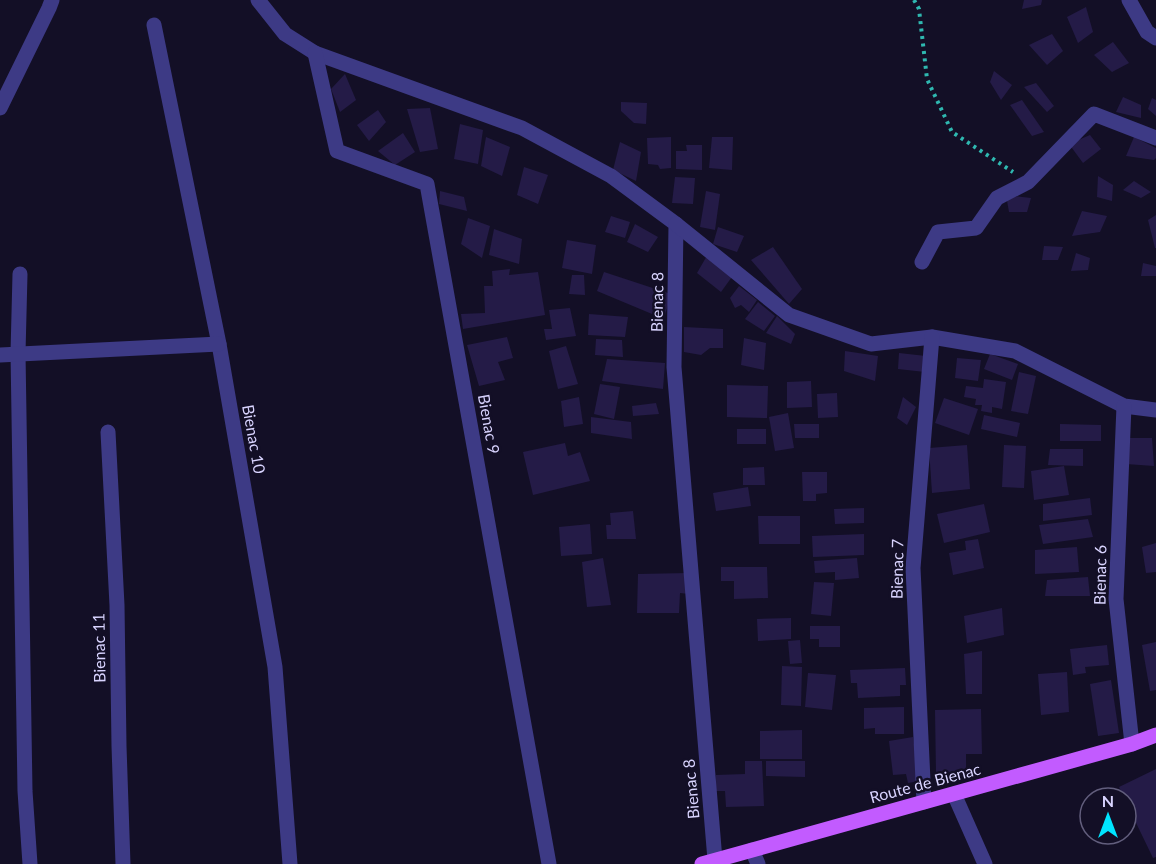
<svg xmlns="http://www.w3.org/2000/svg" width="1156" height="864" font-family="Lato,sans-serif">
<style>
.building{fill:#241b47}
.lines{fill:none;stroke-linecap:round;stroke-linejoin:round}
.path{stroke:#2fb8b0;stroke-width:4;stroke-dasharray:3 4.5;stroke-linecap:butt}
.minor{stroke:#3d3a85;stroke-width:15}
.major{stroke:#c25bff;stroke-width:15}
.labels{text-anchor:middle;stroke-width:5;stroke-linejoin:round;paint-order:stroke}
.street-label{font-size:16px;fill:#d9d4ff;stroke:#130f26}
</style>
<rect width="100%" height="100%" fill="#130f26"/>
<g class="building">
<path d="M1024,0H1042L1041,5L1022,9Z"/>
<path d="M1086,7L1093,32L1078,43L1067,17Z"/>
<path d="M1052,34L1063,51L1047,65L1029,45Z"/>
<path d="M1113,42L1129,63L1112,72L1094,55Z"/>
<path d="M994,71L1012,85L1001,100L990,82Z"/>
<path d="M345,74L356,100L340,112L331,89Z"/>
<path d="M1036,83L1054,106L1047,112L1024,87Z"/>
<path d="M1123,97L1141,105V118L1116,112Z"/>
<path d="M1152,98L1156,100V116L1148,109Z"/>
<path d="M1022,100L1044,132L1032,136L1010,105Z"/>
<path d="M621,102L647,103L646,124L634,123L621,111Z"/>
<path d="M430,108L438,149L420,152L407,109Z"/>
<path d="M378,110L386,122L369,141L357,125Z"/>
<path d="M460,124L483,130L478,164L454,159Z"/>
<path d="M403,133L415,152L395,165L378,151Z"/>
<path d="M1090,135L1101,149L1083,163L1069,144Z"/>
<path d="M486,137L510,147L502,176L481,166Z"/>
<path d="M671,137V168L660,169L658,165L648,164L647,138Z"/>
<path d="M712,137H733L732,170L709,168Z"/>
<path d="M1134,137L1156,148V158L1154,160L1126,156Z"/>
<path d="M620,142L641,152L636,181L613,170Z"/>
<path d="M686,145H702V170L676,169V151H687Z"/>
<path d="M524,167L548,175L538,204L517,195Z"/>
<path d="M1098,176L1113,185L1112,201L1097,197Z"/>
<path d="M675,177L695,178L693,204L672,203Z"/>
<path d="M1134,181L1151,192L1141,198L1123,190Z"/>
<path d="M440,191L464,197L467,211L439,204Z"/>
<path d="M706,191L720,194L715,230L700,227Z"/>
<path d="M1006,195L1031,198L1027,212H1009Z"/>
<path d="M1082,211L1107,216L1100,232L1072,236Z"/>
<path d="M1156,215V248H1155L1148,220Z"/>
<path d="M611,216L630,222L625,238L605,232Z"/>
<path d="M468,218L490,226L482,258L461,244Z"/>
<path d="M635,224L658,237L648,252L627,242Z"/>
<path d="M718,227L744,236L737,252L713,244Z"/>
<path d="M494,229L522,239L519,264L489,255Z"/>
<path d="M567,240L596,245L592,274L562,268Z"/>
<path d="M1044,246L1063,247L1058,260H1042Z"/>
<path d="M773,247L802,289L789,304L751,260Z"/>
<path d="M1076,253L1090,258L1088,270L1071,271Z"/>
<path d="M708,254L734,274L721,292L697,273Z"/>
<path d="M1143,263L1156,266V276H1141Z"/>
<path d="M510,269L509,275L538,272L545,315L463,329L461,314L485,313L484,286H493L492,271Z"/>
<path d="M604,272L671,294L664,319L597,291Z"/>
<path d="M572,275H584L585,295L569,294Z"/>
<path d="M739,286L757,300L749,312L741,305L735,308L730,298Z"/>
<path d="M758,302L775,316L764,331L745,319Z"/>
<path d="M570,308L576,336L546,340L544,329H552L549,310Z"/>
<path d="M589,314L628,317L625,337L588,335Z"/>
<path d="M777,316L795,334L791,344L766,333Z"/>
<path d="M684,327L723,329V348H710L701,355L684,352Z"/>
<path d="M507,337L513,358L498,362L505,380L479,386L467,345Z"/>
<path d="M744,338L766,343L764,370L741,365Z"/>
<path d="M596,339L622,340L623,357L595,355Z"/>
<path d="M566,346L578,384L558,389L549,351Z"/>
<path d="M845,351L878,356L875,381L844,371Z"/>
<path d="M899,353L926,356L925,372L898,369Z"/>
<path d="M990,354L1018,364L1012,380L984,369Z"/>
<path d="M957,358L981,360L978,381L955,378Z"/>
<path d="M607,359L665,363L663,389L602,381Z"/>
<path d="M1019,372L1036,376L1028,414L1011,411Z"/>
<path d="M984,379L1006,382L1002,409L992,407V413L981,411L982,405H975L976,399L964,397L966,386L983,388Z"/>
<path d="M811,381L812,407L787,408V382Z"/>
<path d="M600,384L620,387L614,419L594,414Z"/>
<path d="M727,385L768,386L767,418L727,417Z"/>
<path d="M837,393L838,417L818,418L817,394Z"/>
<path d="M579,397L583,424L564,427L561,401Z"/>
<path d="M903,397L916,407L907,425L897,418Z"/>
<path d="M944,398L978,409L969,435L935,423Z"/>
<path d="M656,403L659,414L633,416L632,406Z"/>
<path d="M788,413L794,448L775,451L769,417Z"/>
<path d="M984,415L1020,423L1017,437L981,429Z"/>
<path d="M591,417L631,422L632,439L591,433Z"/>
<path d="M794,424H819V438H795Z"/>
<path d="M1060,424L1101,425V441H1060Z"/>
<rect x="737" y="429" width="29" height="15"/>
<path d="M1127,438H1152L1154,466L1126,464Z"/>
<path d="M565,443L568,456L580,452L590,481L533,495L523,452Z"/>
<path d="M967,445L970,489L932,493L929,448Z"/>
<path d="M1004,445L1026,446L1024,488L1002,487Z"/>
<path d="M1050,449H1083V466L1048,465Z"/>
<path d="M1064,466L1069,495L1034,500L1031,471Z"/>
<path d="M764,467L765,485H743V468Z"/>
<path d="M802,472H827V493L816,494V501H803Z"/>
<path d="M748,487L751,506L716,511L713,493Z"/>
<path d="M1090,498L1092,515L1043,521V504Z"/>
<path d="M984,504L990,532L944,543L937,514Z"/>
<path d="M864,508V523L835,524L834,509Z"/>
<path d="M633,511L636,539H607L606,525H611L610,513Z"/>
<path d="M758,516H800V544H759Z"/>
<path d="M1088,519L1093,537L1043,544L1039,525Z"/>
<path d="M590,524L592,554L561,556L559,527Z"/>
<path d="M864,534V555L813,557L812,536Z"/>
<path d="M978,539L984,568L953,575L949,553L966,550L965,541Z"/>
<path d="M1156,543V572L1146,573L1142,547Z"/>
<path d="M1077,547L1079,572L1035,574V550Z"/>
<path d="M603,558L611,605L587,607L582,562Z"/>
<path d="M857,558L859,578L835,580V572L815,573L814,561Z"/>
<path d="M721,567H767L768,598L734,599V581H721Z"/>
<path d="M689,573V594L680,593L679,613H637L638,574Z"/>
<path d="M1088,577L1090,596H1045L1047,580Z"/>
<path d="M814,582L834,583L831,616L811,614Z"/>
<path d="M1002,608L1004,635L967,643L964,616Z"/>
<path d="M791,618V639L758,641L757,619Z"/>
<path d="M810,626H840V647H819V639H810Z"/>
<path d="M800,640L802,663L790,664L788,641Z"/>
<path d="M1156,642V690L1150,691L1142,645Z"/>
<path d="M1107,645L1109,665L1085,667L1086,673L1073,675L1070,649Z"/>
<path d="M982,651V694H966L964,654Z"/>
<path d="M782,666L802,667L801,706L781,705Z"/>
<path d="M905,668L906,685H900V696L858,698L857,683H851L850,670Z"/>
<path d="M1067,672L1069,712L1041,715L1038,674Z"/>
<path d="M808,673L836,675L832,710L805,707Z"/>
<path d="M1111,680L1119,733L1098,736L1090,684Z"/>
<path d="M904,707V734H875V728L864,729V708Z"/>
<path d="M981,709L982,754H966V772L936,773L935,710Z"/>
<path d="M802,730V759H760V731Z"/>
<path d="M913,737L919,781L908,783L906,774L893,775L889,741Z"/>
<path d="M745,761H762L764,806L726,807L725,791H716V775L745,774Z"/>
<path d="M766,761H805V777L766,776Z"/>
<path d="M1156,769V857L1153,858L1126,802V798H1124L1119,787Z"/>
</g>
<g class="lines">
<path class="path" d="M914,0L919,9L927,79L952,132L1013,172"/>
<g class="minor">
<path d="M258,0L285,34L315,53L522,128L611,176L676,224L674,367L715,860"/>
<path d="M1129,0L1147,32L1156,38"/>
<path d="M154,25L219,344L275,667L290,864"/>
<path d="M315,53L337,151L427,184L549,864"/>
<path d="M0,108L49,8L52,0"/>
<path d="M676,224L789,315L871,344L932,337L1015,351L1124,406L1156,410"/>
<path d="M922,262L938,232L976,228L997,198L1028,182L1094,114L1156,138"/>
<path d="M20,274L18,353L25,791L30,864"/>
<path d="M0,355L219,344"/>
<path d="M1124,406L1116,599L1132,744"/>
<path d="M108,432L117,605L119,746L123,864"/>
<path d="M954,794L985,864"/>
<path d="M924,802L913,568L932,337"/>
<path d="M752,850L758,864"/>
</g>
<path class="major" d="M702,864L1132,744L1156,735"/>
</g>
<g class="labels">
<g class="street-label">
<text transform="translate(657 302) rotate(-89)" y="6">Bienac 8</text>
<text transform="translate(489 424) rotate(80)" y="6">Bienac 9</text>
<text transform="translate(254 439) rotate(80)" y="6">Bienac 10</text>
<text transform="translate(897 569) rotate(-89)" y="6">Bienac 7</text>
<text transform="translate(1100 575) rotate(-89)" y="6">Bienac 6</text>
<text transform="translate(99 648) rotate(-91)" y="6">Bienac 11</text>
<text transform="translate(925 783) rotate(-15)" y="6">Route de Bienac</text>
<text transform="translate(691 789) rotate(-95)" y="6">Bienac 8</text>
</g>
</g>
<g transform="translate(1108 816)"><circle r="28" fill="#130f26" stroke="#625e7d" stroke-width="1.5"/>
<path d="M0-4.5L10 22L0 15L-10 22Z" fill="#00e5ff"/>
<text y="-9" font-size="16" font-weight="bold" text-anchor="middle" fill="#d9d4ff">N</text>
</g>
</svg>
